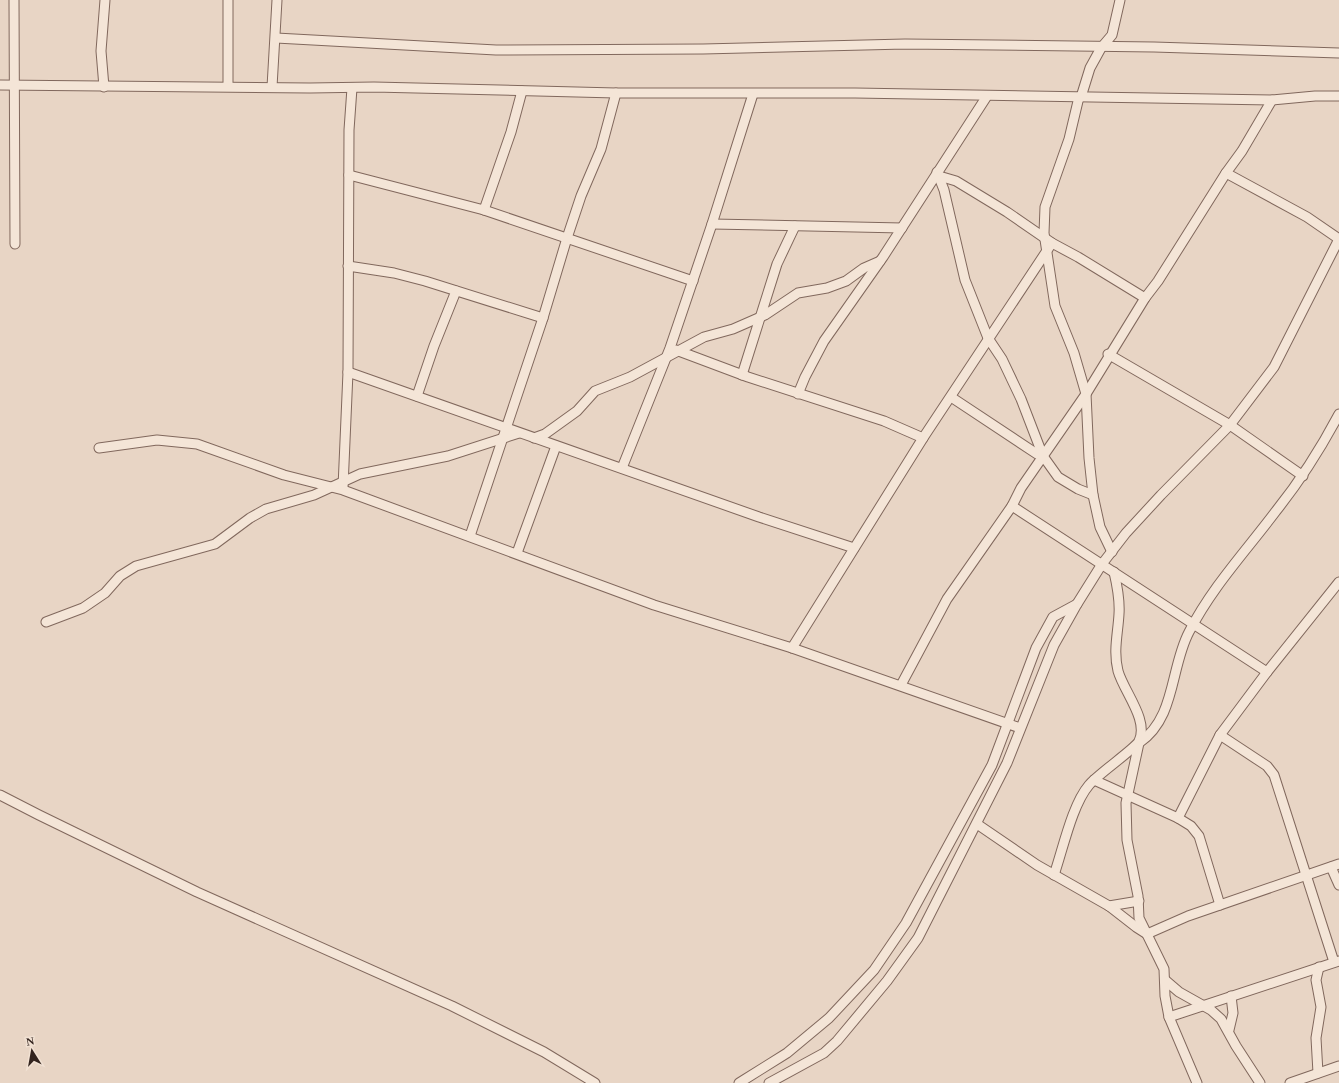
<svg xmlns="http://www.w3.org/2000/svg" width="1339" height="1083" font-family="'Times New Roman',serif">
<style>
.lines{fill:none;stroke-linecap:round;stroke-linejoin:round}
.minor-casing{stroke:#81685d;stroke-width:11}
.minor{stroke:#f4e5d7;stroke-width:9}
</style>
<rect width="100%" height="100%" fill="#e8d5c5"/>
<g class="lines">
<g class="minor-casing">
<g id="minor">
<path d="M14,0L15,244"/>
<path d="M276,38L496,50L703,49L905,44L1154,47L1339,53"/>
<path d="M0,85L310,88L374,87L616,93H855L1272,100L1315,96H1339"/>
<path d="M228,86V0"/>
<path d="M104,87L101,51L105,0"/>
<path d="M272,87L277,0"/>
<path d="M1079,97L1069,139L1045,207L1044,233L1055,306L1074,353L1086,394L1089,458L1093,495L1100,527L1112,552"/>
<path d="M1081,97L1090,68L1101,48L1112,35L1120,0"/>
<path d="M937,172L944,190L965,280L988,338L1002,359L1021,399L1043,456L1058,477L1078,489L1093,495"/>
<path d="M1226,173L1307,217L1339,239"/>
<path d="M349,175L484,210L693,281"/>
<path d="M939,176L956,181L1007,212L1052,243L1078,257L1145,298"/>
<path d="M484,210L511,132L522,91"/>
<path d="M712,224L902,228"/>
<path d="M348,266L394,273L425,281L543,318"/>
<path d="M676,350L748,377L884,421L923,438"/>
<path d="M1108,354L1230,425L1303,476"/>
<path d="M348,372L759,517L854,548"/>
<path d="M742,375L777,264L795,226"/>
<path d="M798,394L805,377L824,341L883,257L987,96"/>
<path d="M417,396L434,346L456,291"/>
<path d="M951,397L1037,454L1043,456"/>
<path d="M534,438L545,434L577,411L595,391L630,377L704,337L733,329L765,315L798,293L827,288L846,281L864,268L880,261"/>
<path d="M99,448L157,440L197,444L284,475L343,490L654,605L792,648L1020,728"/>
<path d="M622,468L670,348L712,224L753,94"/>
<path d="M343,487L348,372L349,130L352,88"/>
<path d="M1012,506L1267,672"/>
<path d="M470,536L543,318L567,238L581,196L601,149L616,93"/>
<path d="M517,553L556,446"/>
<path d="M46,622L83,608L105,593L120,576L136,566L215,544L250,518L266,509L314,495L360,474L448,456L519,433"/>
<path d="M792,648L923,438L1052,243"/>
<path d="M901,685L947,599L1012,506L1021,488L1086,394L1145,298L1158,281L1226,173L1242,151L1272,100"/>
<path d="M1220,735L1267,766L1274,775L1334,962"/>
<path d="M1094,780L1178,818L1191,826L1199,836L1220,905"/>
<path d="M0,795L39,815L197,892L452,1006L544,1052L595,1083"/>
<path d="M1178,818L1220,735L1267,672L1339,582"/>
<path d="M977,824L1037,865L1109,906L1136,927L1147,934L1188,916L1339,864"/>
<path d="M1331,867L1339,885"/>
<path d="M1054,875C1063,849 1072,805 1089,785C1098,774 1136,748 1139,741C1149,720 1124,692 1118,671C1113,651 1118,633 1119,614C1120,600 1117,585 1114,572"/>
<path d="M1109,906L1139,901"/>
<path d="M1165,980L1179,992L1211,1010L1221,1019L1236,1046L1260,1083"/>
<path d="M1169,1017L1339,961"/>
<path d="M1229,1030L1233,1013L1231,996"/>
<path d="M1318,1073L1316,1038L1321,1007L1316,980L1319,967"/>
<path d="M739,1083L787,1053L829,1018L874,970L906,923L992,765L1036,648L1053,617L1077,604"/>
<path d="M769,1083L824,1053L837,1041L887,981L918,938L1007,763L1054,645L1077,604L1102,564L1126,533L1161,495L1230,425L1274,367L1339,239"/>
<path d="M1197,1083L1169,1017L1165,996L1164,969L1139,918L1138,896L1127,840L1126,803L1139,743C1176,718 1170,668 1189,632C1212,587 1246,551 1276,511C1300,481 1321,448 1339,414"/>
<path d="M1290,1083L1339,1066"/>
</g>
</g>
<use href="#minor" class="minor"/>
</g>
<g transform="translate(32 1051) rotate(349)" stroke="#f1e1d3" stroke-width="3" paint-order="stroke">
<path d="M0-3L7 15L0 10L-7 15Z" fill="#33241f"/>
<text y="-6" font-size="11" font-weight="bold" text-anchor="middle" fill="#33241f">N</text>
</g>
</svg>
